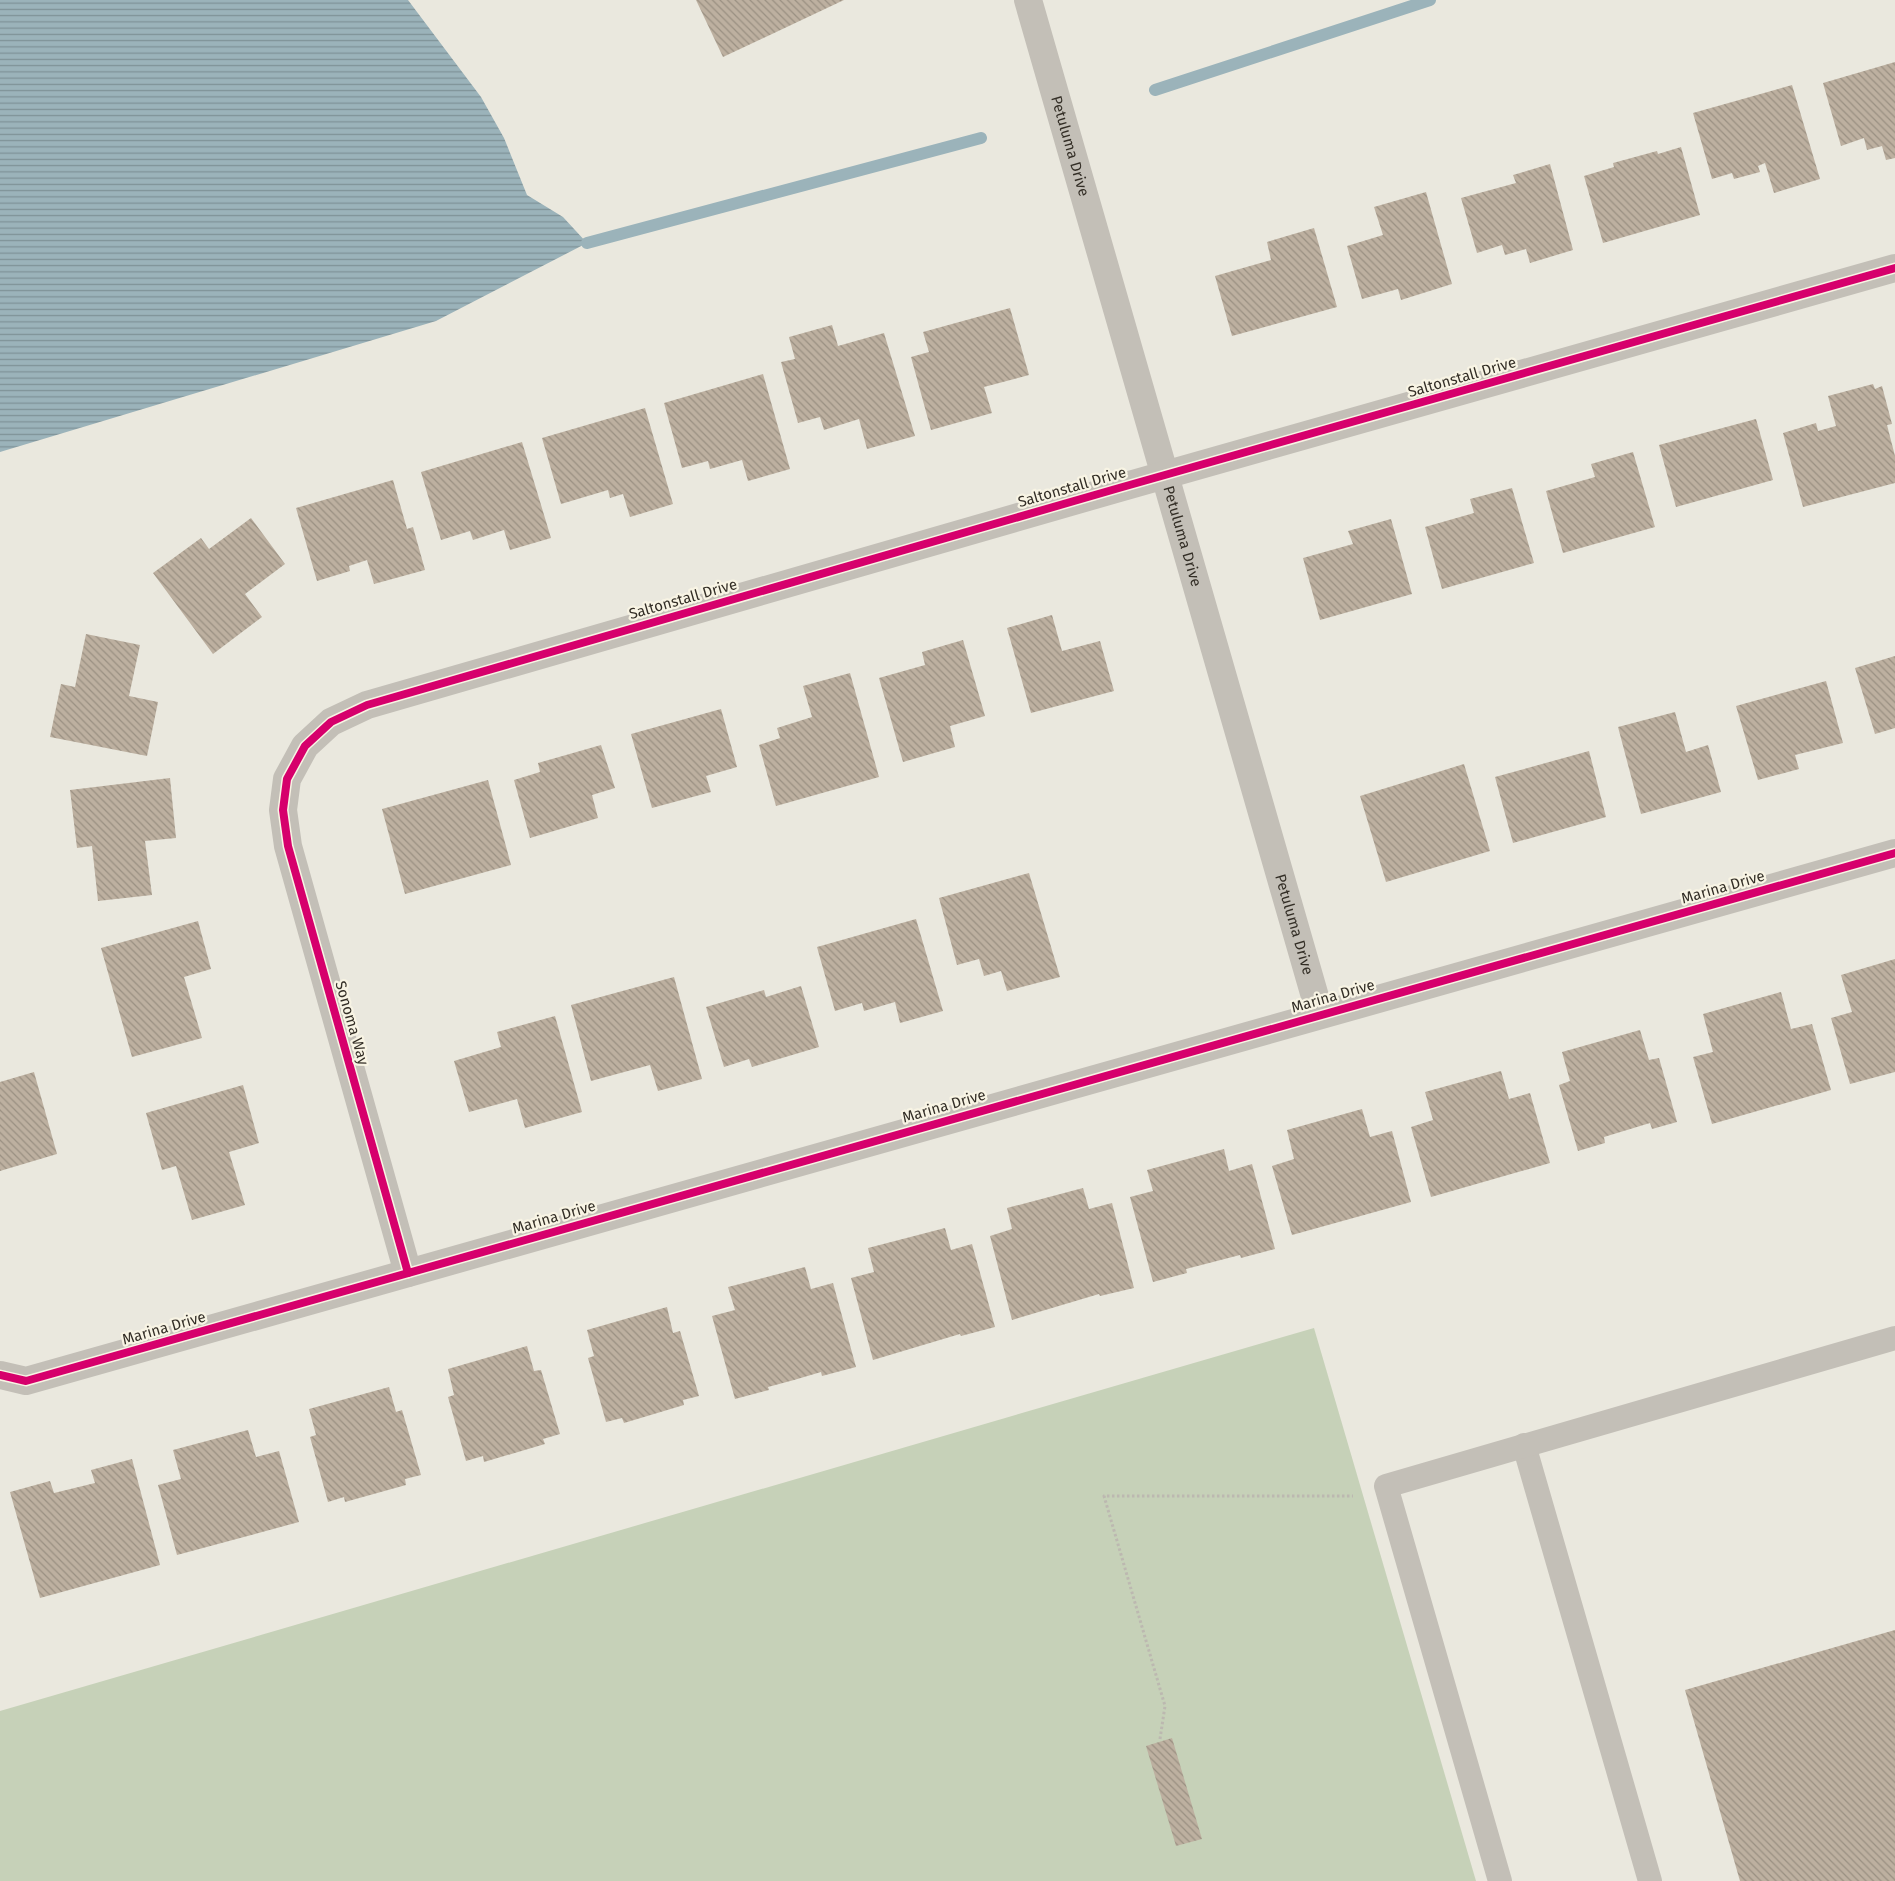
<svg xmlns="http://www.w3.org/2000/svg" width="1895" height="1881" font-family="'Fira Sans',sans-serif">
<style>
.garden{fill:#c6d1b8}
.water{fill:url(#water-rules)}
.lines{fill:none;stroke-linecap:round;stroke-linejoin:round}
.stream{stroke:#9bb3ba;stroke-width:12}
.building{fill:url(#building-back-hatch)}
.path{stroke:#bcb8b0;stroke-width:3;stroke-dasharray:2.5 2.5;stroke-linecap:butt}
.lane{stroke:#c3bfb7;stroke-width:24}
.street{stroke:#c3bfb7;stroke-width:28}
.cycleway-casing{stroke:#f8f4e4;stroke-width:11}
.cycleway{stroke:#d6006c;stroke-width:8}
.labels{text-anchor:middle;stroke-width:4.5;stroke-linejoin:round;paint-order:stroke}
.street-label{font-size:15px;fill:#332e26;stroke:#f8f4e4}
</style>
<defs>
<pattern id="water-rules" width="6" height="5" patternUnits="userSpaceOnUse" patternTransform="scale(1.25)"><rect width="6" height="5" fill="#9bb3ba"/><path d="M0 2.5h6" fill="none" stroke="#7f9297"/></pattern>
<pattern id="building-back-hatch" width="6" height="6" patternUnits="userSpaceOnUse" patternTransform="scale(1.25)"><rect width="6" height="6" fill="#bdb0a0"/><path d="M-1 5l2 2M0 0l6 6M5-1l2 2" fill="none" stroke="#9a9082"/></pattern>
</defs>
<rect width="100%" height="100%" fill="#eae8de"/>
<path class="garden" d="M1314,1328L1476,1881H0V1711Z"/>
<path class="water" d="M0,0H408L481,97L504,138L527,195L563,217L587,243L436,321L0,452Z"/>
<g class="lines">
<g class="stream">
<path d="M1155,90L1430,0"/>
<path d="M587,243L981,138"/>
</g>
</g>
<g class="building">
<path d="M696,0H844L723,57Z"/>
<path d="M1895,62V158L1886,160L1882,146L1867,150L1864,138L1841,146L1823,83Z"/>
<path d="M1792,85L1820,179L1774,193L1765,163L1758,166L1760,172L1734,179L1732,173L1712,179L1693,113Z"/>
<path d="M1681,147L1700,215L1603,243L1584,176L1614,167L1613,163L1657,151L1658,154Z"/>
<path d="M1550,164L1573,250L1530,263L1526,249L1505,255L1502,245L1477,253L1461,198L1516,183L1513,175Z"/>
<path d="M1426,192L1452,284L1401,300L1398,289L1362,299L1347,246L1383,235L1374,207Z"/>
<path d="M1314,228L1337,307L1232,336L1215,276L1271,260L1267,242Z"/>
<path d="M1010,308L1029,375L984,387L992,413L931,430L911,357L929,352L923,332Z"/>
<path d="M832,325L838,346L884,333L915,436L867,449L859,419L824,430L820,417L798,423L781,362L795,359L789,337Z"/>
<path d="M763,374L790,469L748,481L742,460L710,469L708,461L682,468L664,403Z"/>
<path d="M1873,384L1875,389L1882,386L1892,424L1887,425L1895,456V483L1803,507L1783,433L1816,423L1818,431L1836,426L1828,396Z"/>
<path d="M645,408L673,504L630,517L623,494L610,498L608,490L561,504L542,438Z"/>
<path d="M1756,419L1773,480L1676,507L1659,445Z"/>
<path d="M522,442L551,538L510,550L504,530L473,540L470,531L441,540L421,472Z"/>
<path d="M1633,452L1655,527L1563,553L1546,491L1595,477L1591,464Z"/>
<path d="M393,480L407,529L413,527L425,570L374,584L367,560L349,566L350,571L317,581L296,508Z"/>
<path d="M1512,488L1534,563L1442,589L1425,527L1474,513L1470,499Z"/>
<path d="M251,518L285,564L245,594L262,617L213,654L153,573L201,538L209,549Z"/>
<path d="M1391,519L1412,594L1320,620L1303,558L1353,544L1348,531Z"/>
<path d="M1052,615L1062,651L1100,641L1114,691L1031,713L1007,628Z"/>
<path d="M86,634L140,645L129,696L158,702L147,756L50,737L61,684L75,687Z"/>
<path d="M963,640L985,716L950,726L955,747L903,762L879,678L925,665L922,652Z"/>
<path d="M1895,656V728L1875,734L1855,668Z"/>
<path d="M850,673L879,777L776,806L759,745L780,738L777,728L812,717L803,686Z"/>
<path d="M1826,681L1843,743L1795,755L1799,769L1758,780L1736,706Z"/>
<path d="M721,709L737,767L706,776L711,792L652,808L631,734Z"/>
<path d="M1675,712L1686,752L1708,745L1721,792L1641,814L1618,727Z"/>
<path d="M601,745L615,788L592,795L598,818L530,838L514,780L540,772L538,763Z"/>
<path d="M1589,751L1606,817L1513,843L1495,777Z"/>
<path d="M1464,764L1490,851L1386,882L1360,796Z"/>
<path d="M170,778L176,838L145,841L152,895L98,901L92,846L77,848L70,790Z"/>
<path d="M488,780L511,865L405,894L382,809Z"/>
<path d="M1029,873L1060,977L1007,991L1001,971L984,976L979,959L957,965L939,898Z"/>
<path d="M916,919L943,1011L900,1023L895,1002L864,1011L862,1003L835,1011L817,947Z"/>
<path d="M198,921L211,969L184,977L202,1038L132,1057L101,948Z"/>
<path d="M1895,959V1072L1850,1084L1831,1018L1852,1012L1841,975Z"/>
<path d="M674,977L702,1079L658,1091L650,1065L591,1081L571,1005Z"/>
<path d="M801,986L819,1047L752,1067L749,1059L724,1067L706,1007L764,990L766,997Z"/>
<path d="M1781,992L1791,1029L1812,1024L1831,1090L1712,1124L1693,1057L1713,1052L1703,1014Z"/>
<path d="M555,1016L582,1112L525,1128L517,1099L469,1112L454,1061L501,1047L497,1032Z"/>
<path d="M1640,1030L1649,1060L1659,1058L1677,1122L1652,1129L1650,1123L1604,1137L1605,1143L1578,1151L1559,1085L1570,1081L1562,1052Z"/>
<path d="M1501,1071L1509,1099L1530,1093L1550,1163L1431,1197L1411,1127L1433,1120L1425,1092Z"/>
<path d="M34,1072L57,1154L0,1171V1082Z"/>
<path d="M243,1085L259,1143L229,1152L245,1205L192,1220L176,1166L162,1170L146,1113Z"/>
<path d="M1362,1109L1370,1137L1392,1131L1411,1202L1292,1235L1272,1166L1294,1159L1287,1130Z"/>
<path d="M1224,1149L1229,1171L1252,1164L1275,1249L1241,1258L1240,1255L1186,1269L1187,1273L1153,1282L1130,1197L1153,1191L1147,1170Z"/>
<path d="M1083,1188L1089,1209L1112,1203L1134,1288L1100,1296L1099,1294L1012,1320L990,1236L1012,1229L1007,1208Z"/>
<path d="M945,1228L951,1250L972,1244L995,1327L961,1336L960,1334L873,1360L851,1278L874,1272L868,1248Z"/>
<path d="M805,1267L811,1289L833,1283L856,1367L822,1376L821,1372L794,1380L768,1387L769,1390L735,1399L712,1316L735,1310L728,1287Z"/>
<path d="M667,1307L673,1333L680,1331L699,1396L683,1400L684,1405L624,1423L622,1418L606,1422L588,1358L594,1356L587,1330Z"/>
<path d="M527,1346L534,1371L541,1370L560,1434L543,1439L545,1444L484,1462L483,1456L466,1461L448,1397L454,1395L448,1369Z"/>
<path d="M389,1387L396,1412L402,1410L421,1475L405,1479L406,1485L345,1502L344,1497L328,1502L310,1437L316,1435L309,1409Z"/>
<path d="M248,1430L256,1457L279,1451L299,1522L177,1555L158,1485L181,1479L173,1450Z"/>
<path d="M132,1459L160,1565L40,1598L10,1492L50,1481L54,1493L95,1483L91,1470Z"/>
<path d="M1895,1630V1881H1740L1685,1690Z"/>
<path d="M1172,1738L1202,1839L1176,1846L1146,1746Z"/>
</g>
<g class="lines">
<path class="path" d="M1160,1739L1165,1706L1104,1496H1353"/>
<g class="lane">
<path d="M1524,1445L1650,1881"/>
<path d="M1500,1881L1386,1486L1895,1338"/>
</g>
<g class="street">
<path id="s1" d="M1028,0L1320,1014"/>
<path d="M408,1273L288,846L283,810L287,779L305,746L331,722L367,705L1119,488L1895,268"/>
<path d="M0,1375L26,1381L1895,853"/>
</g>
<g class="cycleway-casing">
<g id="cycleway">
<path d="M408,1273L288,846L283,810L287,779L305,746L331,722L367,705L1119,488L1895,268"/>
<path d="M0,1375L26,1381L1895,853"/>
</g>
</g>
<use href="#cycleway" class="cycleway"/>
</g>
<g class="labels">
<g class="street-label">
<text dy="5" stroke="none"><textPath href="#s1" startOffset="152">Petuluma Drive</textPath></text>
<text transform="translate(1462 377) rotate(-16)" y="5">Saltonstall Drive</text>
<text transform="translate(1072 487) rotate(-16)" y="5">Saltonstall Drive</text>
<text dy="5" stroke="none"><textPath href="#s1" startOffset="558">Petuluma Drive</textPath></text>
<text transform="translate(683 599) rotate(-16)" y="5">Saltonstall Drive</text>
<text transform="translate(1723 887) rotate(-16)" y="5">Marina Drive</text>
<text dy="5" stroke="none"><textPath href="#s1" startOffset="962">Petuluma Drive</textPath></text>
<text transform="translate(1333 996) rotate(-16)" y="5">Marina Drive</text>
<text transform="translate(352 1023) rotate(74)" y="5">Sonoma Way</text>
<text transform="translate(944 1106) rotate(-16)" y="5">Marina Drive</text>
<text transform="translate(554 1217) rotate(-16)" y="5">Marina Drive</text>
<text transform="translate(164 1328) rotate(-16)" y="5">Marina Drive</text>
</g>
</g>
</svg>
